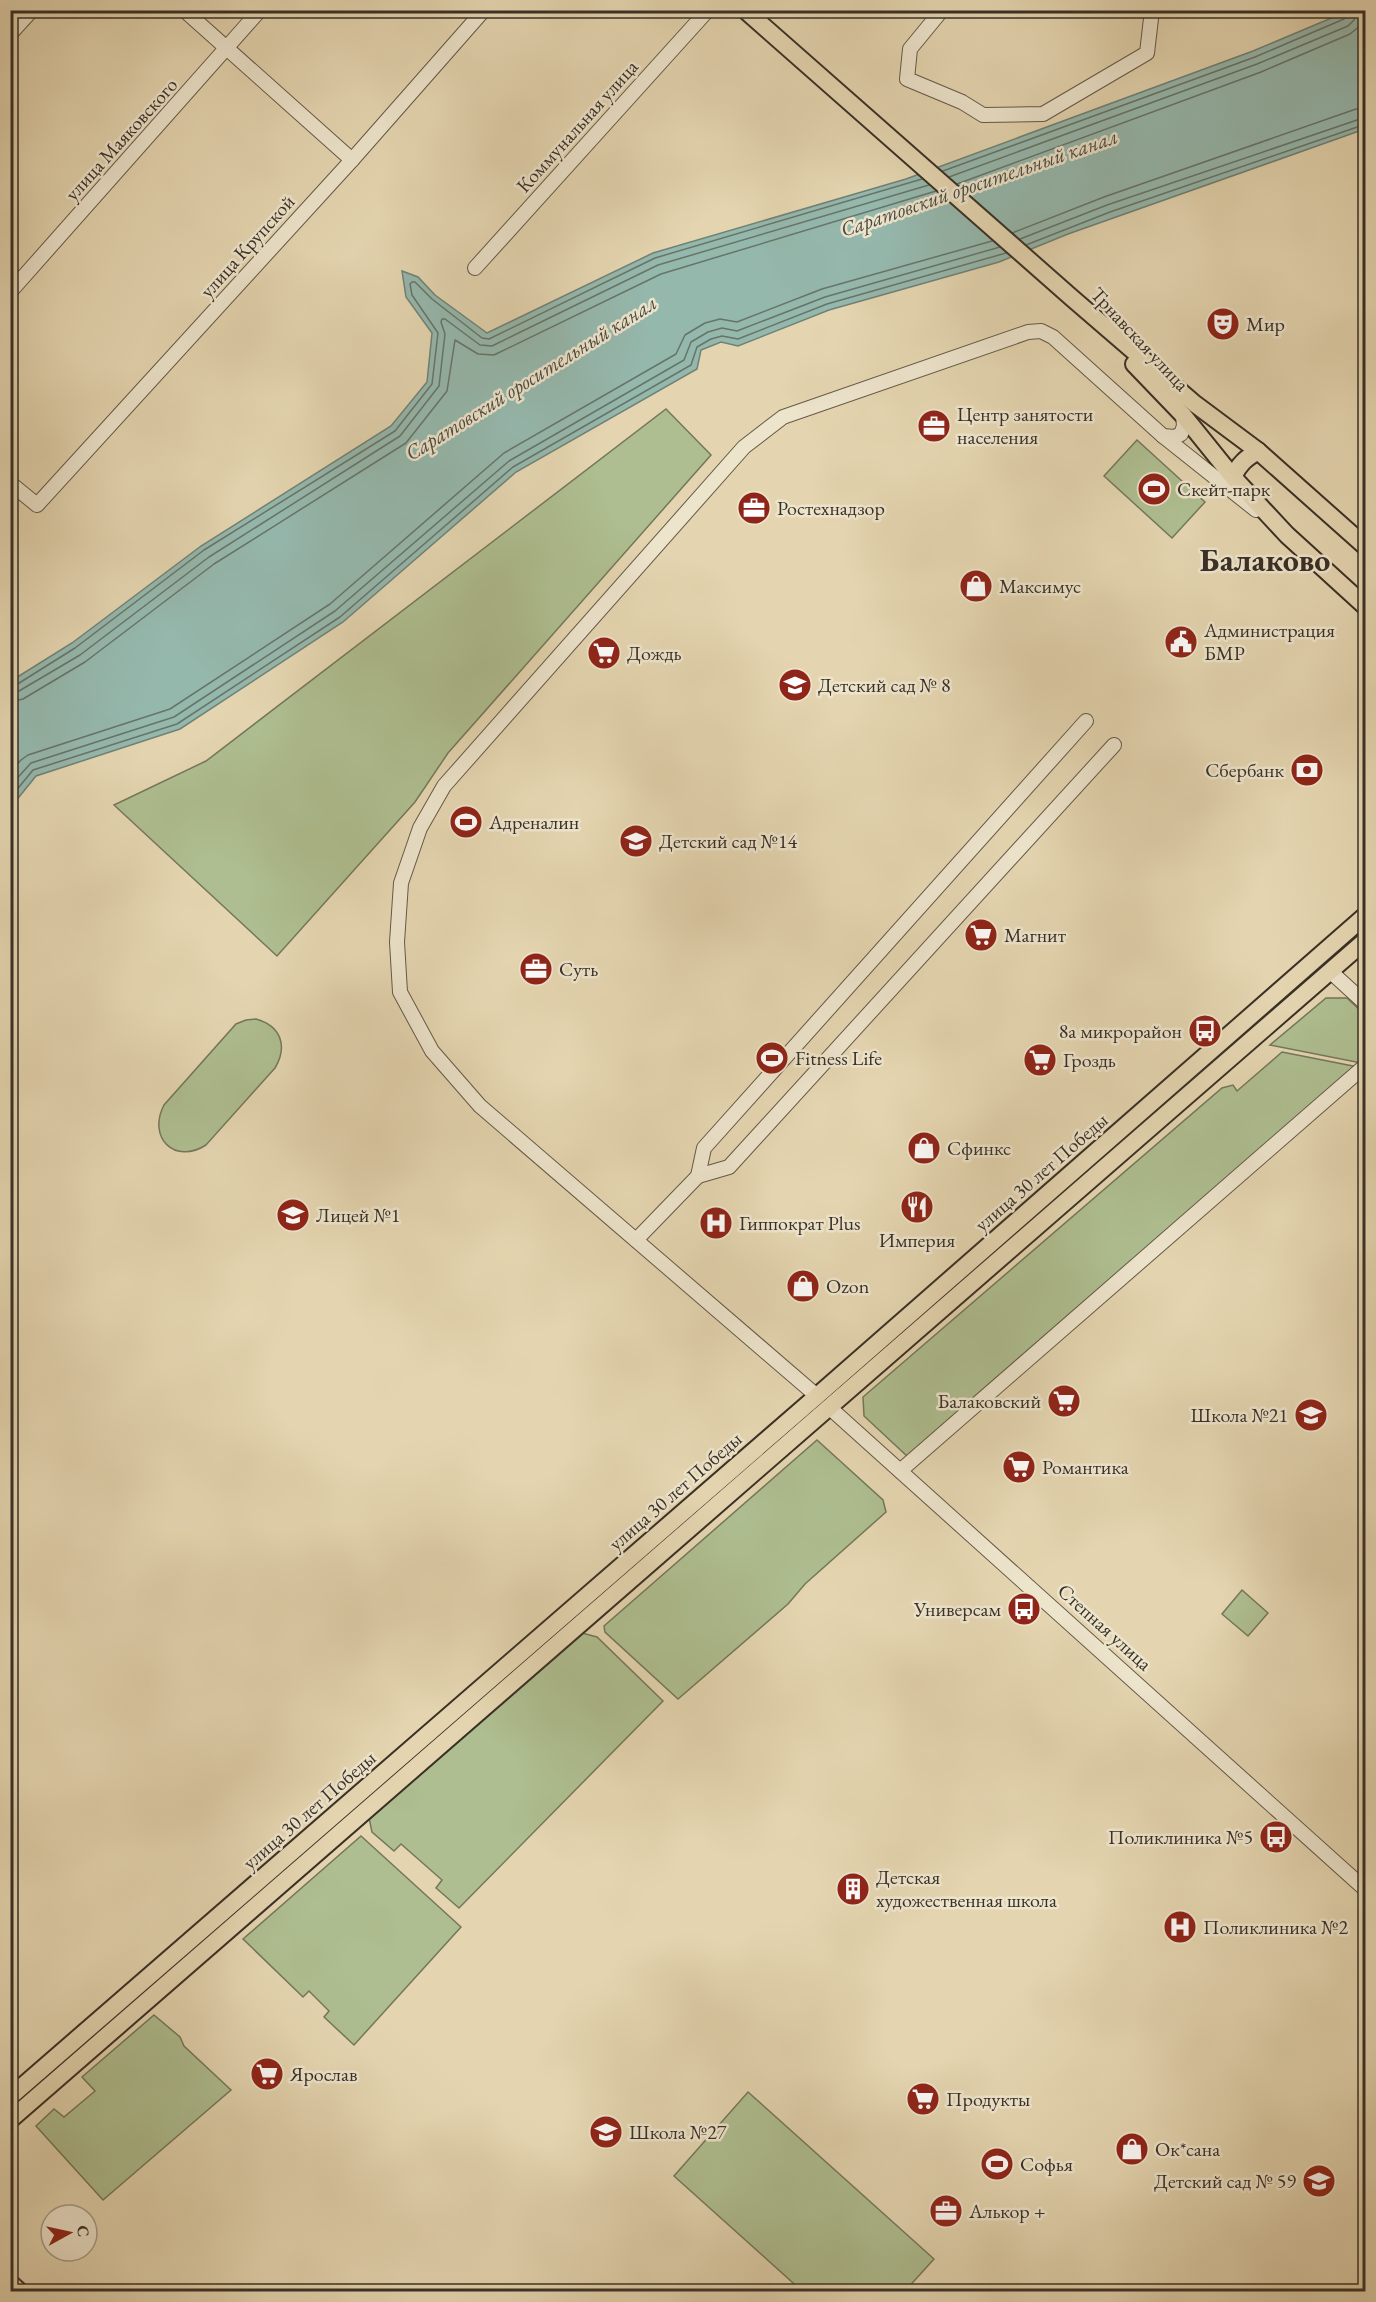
<svg xmlns="http://www.w3.org/2000/svg" width="1376" height="2302" font-family="'EB Garamond',serif">
<style>
.green{fill:#aebe90;stroke:#74775b;stroke-width:1.5}
.water{fill:#95b8ad;stroke:#708277;stroke-width:1.5}
.lines{fill:none;stroke-linecap:round;stroke-linejoin:round}
.shore{stroke:#67746a;stroke-width:1.5}
.minor-casing{stroke:#645948;stroke-width:16}
.major-casing{stroke:#393026;stroke-width:20}
.minor{stroke:#ede4cc;stroke-width:14}
.major{stroke:#e4d5b0;stroke-width:16}
.labels{text-anchor:middle;stroke-width:5;stroke-linejoin:round;paint-order:stroke}
.street-label{font-size:20px;fill:#393026;stroke:#ede4cc}
.poi-label{font-size:20px;fill:#393026;stroke:#ede4cc;text-anchor:start}
.water-label{font-size:21px;font-style:italic;fill:#4b4b41;stroke:#ede4cc}
.town-label{font-size:32px;font-weight:bold;fill:#393026;stroke:#ede4cc}
</style>
<rect width="100%" height="100%" fill="#e4d5b0"/>
<filter id="stains"><feTurbulence type="fractalNoise" baseFrequency=".00333" numOctaves="4"/><feColorMatrix values="0 0 0 0 .2 0 0 0 0 .09 0 0 0 0 .02 0 0 0 .5 -.17"/></filter>
<radialGradient id="worn" r=".72"><stop offset=".6" stop-color="#630" stop-opacity="0"/><stop offset="1" stop-color="#630" stop-opacity=".3"/></radialGradient>
<g class="green">
<path d="M666,409L711,455L448,753L415,802L277,956L114,805L206,761Z"/>
<path d="M1137,440L1205,502L1172,538L1104,476Z"/>
<path d="M1326,998H1347L1365,1015V1059L1361,1063L1270,1045Z"/>
<path d="M256,1019C281,1026 288,1046 275,1068L206,1145C175,1165 147,1138 164,1105L236,1024L246,1020Z"/>
<path d="M1282,1052L1358,1067L908,1457L864,1416L863,1397L1222,1088L1233,1085L1237,1091Z"/>
<path d="M817,1440L883,1500L886,1512L805,1584L788,1604L678,1699L605,1632L604,1626Z"/>
<path d="M1242,1590L1268,1613L1248,1636L1222,1614Z"/>
<path d="M582,1633L597,1637L663,1701L459,1908L436,1888L442,1880L401,1844L394,1851L372,1832L369,1818Z"/>
<path d="M361,1836L461,1927L354,2045L324,2017L329,2011L309,1991L303,1997L243,1939Z"/>
<path d="M154,2015L180,2037L184,2046L231,2090L103,2200L36,2126L54,2109L64,2117L95,2091L82,2077Z"/>
<path d="M748,2092L934,2259L905,2291H802L674,2176Z"/>
</g>
<path class="water" d="M1348,11H1365V129L1068,234L999,262L829,310L738,346L721,342L701,350L697,369L516,472L343,622L180,729L36,776L11,807V681L72,643L201,546L391,426L427,382L432,333L406,297L402,271L418,277L435,295L487,333L653,253L906,179L1253,51Z"/>
<g class="lines">
<g class="shore">
<path d="M943,171L1255,57L1344,19L1348,10"/>
<path d="M949,177L1257,64L1348,26L1354,20L1356,10"/>
<path d="M957,184L1261,72L1350,34L1362,24L1365,10"/>
<path d="M1012,233L1104,197L1356,109L1366,108"/>
<path d="M1020,239L1107,205L1366,117"/>
<path d="M1026,245L1110,212L1366,124"/>
<path d="M10,685H16L75,648L204,550L395,431L432,384L438,333L412,295L410,284L412,282H415L432,299L482,338L489,339L655,258L922,179"/>
<path d="M10,693L19,691L80,655L209,557L400,436L439,386L445,334L441,322L442,319H445L480,345L492,346L658,265L929,185"/>
<path d="M10,702L23,699L85,662L214,564L406,443L447,391L455,340L478,354L494,355L661,274L936,191"/>
<path d="M10,772L21,760L28,755L170,709L330,604L504,453L676,354L685,335L705,323L720,319L737,322L822,289L992,241"/>
<path d="M10,786L31,763L174,717L335,611L509,461L684,360L691,342L708,332L722,328L737,331L825,297L1000,247"/>
<path d="M10,798L33,770L177,724L340,617L513,467L691,365L697,347L711,339L722,336L738,339L827,304L1006,253"/>
</g>
<g class="minor-casing">
<g id="minor">
<path d="M184,10L352,160"/>
<path d="M942,10L910,49L907,79L962,102L983,115L1043,114L1147,53L1152,10"/>
<path d="M10,34L32,10"/>
<path d="M475,268L708,10"/>
<path d="M10,292L260,10"/>
<path d="M1163,436L1175,437L1181,434L1184,426L1183,415"/>
<path d="M10,483L37,505L352,160L484,10"/>
<path d="M1331,972L1366,1004"/>
<path d="M698,1176L729,1167L1114,745"/>
<path d="M636,1240L698,1176L704,1148L1086,721"/>
<path d="M817,1396L480,1106L432,1051L400,992L397,942L401,883L420,828L444,786L744,447L783,417L1028,332L1041,331L1053,337L1163,436L1256,510"/>
<path d="M830,1408L1366,1890"/>
<path d="M900,1471L1366,1065"/>
</g>
</g>
<g class="major-casing">
<g id="major">
<path d="M745,10L1072,298L1195,404L1258,451L1366,547"/>
<path d="M1134,364L1183,415L1233,477L1287,535L1366,607"/>
<path d="M1233,477C1239,464 1246,458 1258,451"/>
<path d="M10,2097L817,1396L1366,915"/>
<path d="M10,2120L1366,940"/>
<path d="M10,2283L20,2292"/>
</g>
</g>
<use href="#minor" class="minor"/>
<use href="#major" class="major"/>
</g>
<defs>
<g id="theatre-disc" transform="scale(1.725)"><circle r="9.5" fill="#8f2418" stroke="#ede4cc"/><path d="M-5-5.5Q0-4 5-5.5V0Q5 5 0 6Q-5 5-5 0ZM-3.3-2.5H-1v1.5H-3.3ZM1-2.5H3.3v1.5H1ZM-2.8 1Q0 5.5 2.8 1Z" fill="#fff"/></g>
<g id="office-disc" transform="scale(1.725)"><circle r="9.5" fill="#8f2418" stroke="#ede4cc"/><path d="M-6-3h4V-5.5h4V-3h4V5H-6ZM-1-4.5V-3h2v-1.5ZM-6 0V1H6V0Z" fill="#fff"/></g>
<g id="stadium-disc" transform="scale(1.725)"><circle r="9.5" fill="#8f2418" stroke="#ede4cc"/><path d="M0-5a6.5 5 0 1 0 0 10a6.5 5 0 1 0 0-10ZM-3.5-1.8h7v3.6h-7Z" fill="#fff"/></g>
<g id="shop-disc" transform="scale(1.725)"><circle r="9.5" fill="#8f2418" stroke="#ede4cc"/><path d="M-5-2.5h2.3a2.7 3.5 0 0 1 5.4 0H5L5.5 6h-11ZM-1.5-2.5h3a1.5 2.3 0 0 0-3 0Z" fill="#fff"/></g>
<g id="civic-disc" transform="scale(1.725)"><circle r="9.5" fill="#8f2418" stroke="#ede4cc"/><path d="M-.6-6.5H3V-4.5H.6V-3L4-1V1h2V6H-6V1h2V-1L-.6-3ZM-1.2 2.5V6h2.4V2.5Z" fill="#fff"/></g>
<g id="supermarket-disc" transform="scale(1.725)"><circle r="9.5" fill="#8f2418" stroke="#ede4cc"/><path d="M-6-5.5h2.5l.6 2H6L4.5 2H-2.5L-4.4-4H-6ZM-1.5 3.2a1.3 1.3 0 1 0 .1 0ZM3 3.2a1.3 1.3 0 1 0 .1 0Z" fill="#fff"/></g>
<g id="school-disc" transform="scale(1.725)"><circle r="9.5" fill="#8f2418" stroke="#ede4cc"/><path d="M0-5L7-2L0 1L-7-2ZM-4 1L0 2.5L4 1V4Q0 6-4 4Z" fill="#fff"/></g>
<g id="bank-disc" transform="scale(1.725)"><circle r="9.5" fill="#8f2418" stroke="#ede4cc"/><path d="M-6-4H6V4H-6ZM0-2.3a2.3 2.3 0 1 0 0 4.6a2.3 2.3 0 1 0 0-4.6Z" fill="#fff"/></g>
<g id="bus-disc" transform="scale(1.725)"><circle r="9.5" fill="#8f2418" stroke="#ede4cc"/><path d="M-5-6H5V4H4V6H2V4H-2V6H-4V4H-5ZM-3.5-4V0h7V-4ZM-3.5 1.2v1.5H-2V1.2ZM2 1.2v1.5H3.5V1.2Z" fill="#fff"/></g>
<g id="restaurant-disc" transform="scale(1.725)"><circle r="9.5" fill="#8f2418" stroke="#ede4cc"/><path d="M-5-6h1v4h1v-4h1v4h1v-4h1v5L-1.5 .5V6h-2V.5L-5-1ZM5-6V6H3V1.5H1.5Q1.5-4 5-6Z" fill="#fff"/></g>
<g id="hospital-disc" transform="scale(1.725)"><circle r="9.5" fill="#8f2418" stroke="#ede4cc"/><path d="M-5-5h3v3.5h4V-5h3V5h-3V1.5h-4V5h-3Z" fill="#fff"/></g>
<g id="building-disc" transform="scale(1.725)"><circle r="9.5" fill="#8f2418" stroke="#ede4cc"/><path d="M-4-6H4V6H1V3H-1V6H-4ZM-2.5-4.3h1.7v1.8h-1.7ZM.8-4.3h1.7v1.8H.8ZM-2.5-1h1.7V.8h-1.7ZM.8-1h1.7V.8H.8Z" fill="#fff"/></g>
</defs>
<g fill-rule="evenodd">
<use href="#theatre-disc" x="1223" y="324"/>
<use href="#office-disc" x="934" y="426"/>
<use href="#stadium-disc" x="1154" y="489"/>
<use href="#office-disc" x="754" y="508"/>
<use href="#shop-disc" x="976" y="586"/>
<use href="#civic-disc" x="1181" y="642"/>
<use href="#supermarket-disc" x="604" y="653"/>
<use href="#school-disc" x="795" y="685"/>
<use href="#bank-disc" x="1307" y="770"/>
<use href="#stadium-disc" x="466" y="822"/>
<use href="#school-disc" x="636" y="841"/>
<use href="#supermarket-disc" x="981" y="935"/>
<use href="#office-disc" x="536" y="969"/>
<use href="#bus-disc" x="1205" y="1031"/>
<use href="#stadium-disc" x="772" y="1058"/>
<use href="#supermarket-disc" x="1040" y="1060"/>
<use href="#shop-disc" x="924" y="1148"/>
<use href="#restaurant-disc" x="917" y="1207"/>
<use href="#school-disc" x="293" y="1215"/>
<use href="#hospital-disc" x="716" y="1223"/>
<use href="#shop-disc" x="803" y="1286"/>
<use href="#supermarket-disc" x="1064" y="1401"/>
<use href="#school-disc" x="1311" y="1415"/>
<use href="#supermarket-disc" x="1019" y="1467"/>
<use href="#bus-disc" x="1024" y="1609"/>
<use href="#bus-disc" x="1276" y="1837"/>
<use href="#building-disc" x="853" y="1889"/>
<use href="#hospital-disc" x="1180" y="1927"/>
<use href="#supermarket-disc" x="267" y="2074"/>
<use href="#supermarket-disc" x="923" y="2099"/>
<use href="#school-disc" x="606" y="2132"/>
<use href="#shop-disc" x="1132" y="2149"/>
<use href="#stadium-disc" x="997" y="2164"/>
<use href="#school-disc" x="1319" y="2181"/>
<use href="#office-disc" x="946" y="2211"/>
</g>
<g class="labels">
<g class="street-label">
<text transform="translate(577 126) rotate(-48)" y="7">Коммунальная улица</text>
<text transform="translate(121 139) rotate(-48)" y="7">улица Маяковского</text>
<text transform="translate(247 246) rotate(-48)" y="7">улица Крупской</text>
<text transform="translate(1140 339) rotate(47)" y="7">Трнавская улица</text>
<text transform="translate(1041 1172) rotate(-41)" y="7">улица 30 лет Победы</text>
<text transform="translate(675 1491) rotate(-41)" y="7">улица 30 лет Победы</text>
<text transform="translate(1105 1627) rotate(42)" y="7">Степная улица</text>
<text transform="translate(309 1810) rotate(-41)" y="7">улица 30 лет Победы</text>
</g>
<g class="poi-label">
<text x="1246" y="331">Мир</text>
<text x="957" y="421">Центр занятости<tspan x="957" dy="23">населения</tspan></text>
<text x="1177" y="496">Скейт-парк</text>
<text x="777" y="515">Ростехнадзор</text>
<text x="999" y="593">Максимус</text>
<text x="1204" y="637">Администрация<tspan x="1204" dy="23">БМР</tspan></text>
<text x="627" y="660">Дождь</text>
<text x="818" y="692">Детский сад № 8</text>
<text x="1284" y="777" text-anchor="end">Сбербанк</text>
<text x="489" y="829">Адреналин</text>
<text x="659" y="848">Детский сад №14</text>
<text x="1004" y="942">Магнит</text>
<text x="559" y="976">Суть</text>
<text x="1182" y="1038" text-anchor="end">8а микрорайон</text>
<text x="795" y="1065">Fitness Life</text>
<text x="1063" y="1067">Гроздь</text>
<text x="947" y="1155">Сфинкс</text>
<text x="316" y="1222">Лицей №1</text>
<text x="739" y="1230">Гиппократ Plus</text>
<text x="917" y="1247" text-anchor="middle">Империя</text>
<text x="826" y="1293">Ozon</text>
<text x="1041" y="1408" text-anchor="end">Балаковский</text>
<text x="1288" y="1422" text-anchor="end">Школа №21</text>
<text x="1042" y="1474">Романтика</text>
<text x="1001" y="1616" text-anchor="end">Универсам</text>
<text x="1253" y="1844" text-anchor="end">Поликлиника №5</text>
<text x="876" y="1884">Детская<tspan x="876" dy="23">художественная школа</tspan></text>
<text x="1203" y="1934">Поликлиника №2</text>
<text x="290" y="2081">Ярослав</text>
<text x="946" y="2106">Продукты</text>
<text x="629" y="2139">Школа №27</text>
<text x="1155" y="2156">Ок*сана</text>
<text x="1020" y="2171">Софья</text>
<text x="1296" y="2188" text-anchor="end">Детский сад № 59</text>
<text x="969" y="2218">Алькор +</text>
</g>
<g class="water-label">
<text transform="translate(979 183) rotate(-19)" y="7">Саратовский оросительный канал</text>
<text transform="translate(531 378) rotate(-32)" y="7">Саратовский оросительный канал</text>
</g>
<g class="town-label">
<text x="1265" y="571">Балаково</text>
</g>
</g>
<rect width="1376" height="2302" fill="none" stroke="#e4d5b0" stroke-width="36"/>
<rect x="12" y="12" width="1352" height="2278" fill="none" stroke="#393026" stroke-width="3"/>
<rect x="18" y="18" width="1340" height="2266" fill="none" stroke="#393026" stroke-width="1.5"/>
<g transform="translate(69 2233) rotate(82)"><circle r="28" fill="#ede4cc" stroke="#a59c8a" stroke-width="1.5"/>
<path d="M0-4.5L10 22L0 15L-10 22Z" fill="#8f2418"/>
<text y="-9" font-size="16" font-weight="bold" text-anchor="middle" fill="#393026">С</text>
</g>
<rect width="100%" height="100%" filter="url(#stains)"/>
<rect width="100%" height="100%" fill="url(#worn)"/>
</svg>
